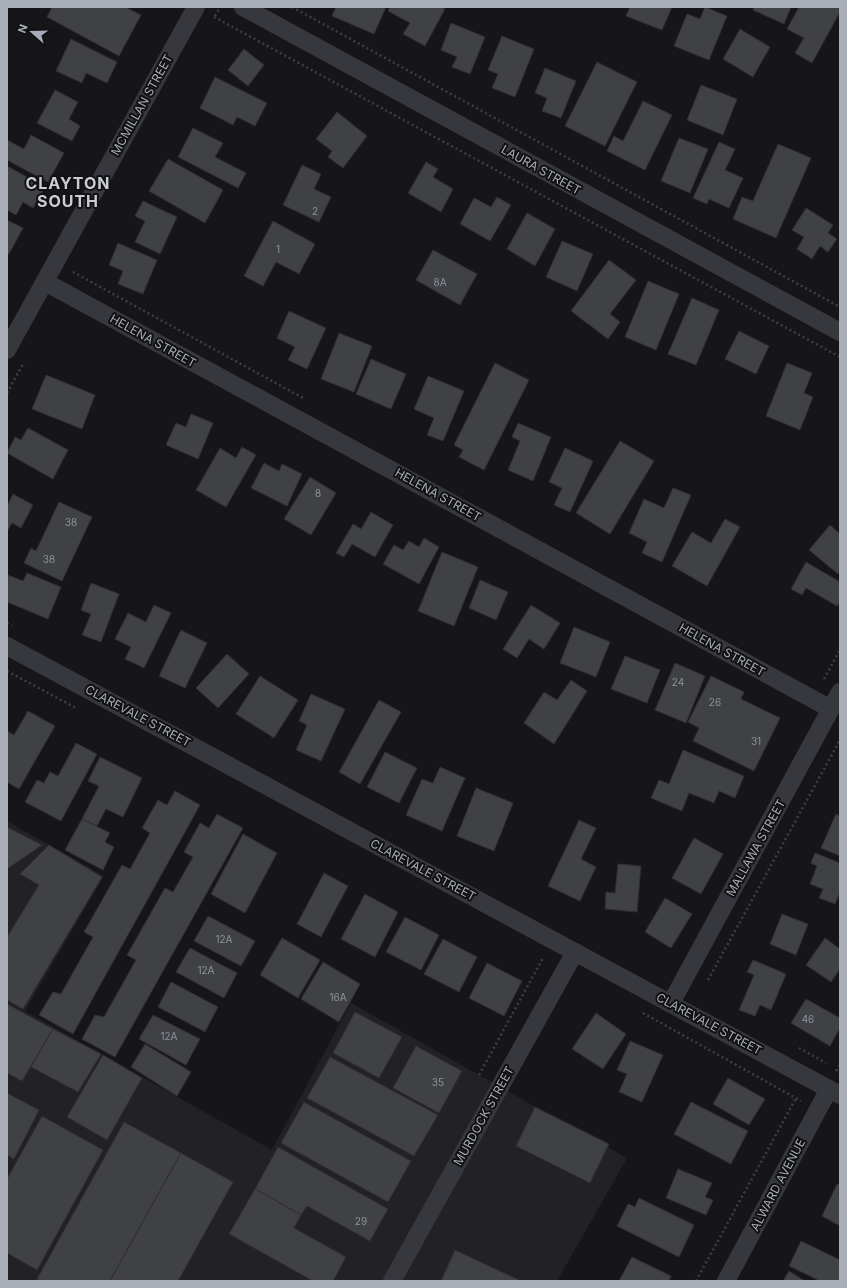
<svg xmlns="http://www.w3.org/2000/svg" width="847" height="1288" font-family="Inter,sans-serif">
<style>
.built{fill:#222225}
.building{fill:#404145;stroke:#303034}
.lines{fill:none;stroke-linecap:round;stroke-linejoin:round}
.path{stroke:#3d3f44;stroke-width:2.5;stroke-dasharray:2 3;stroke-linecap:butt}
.minor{stroke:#37383d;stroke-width:18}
.labels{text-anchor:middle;stroke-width:4;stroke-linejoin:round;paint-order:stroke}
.number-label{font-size:10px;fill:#8e929b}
.street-label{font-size:12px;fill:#a8adb8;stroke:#111113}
.district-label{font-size:16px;font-weight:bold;letter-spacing:1px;fill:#c9ccd4;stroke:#111113}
</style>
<rect width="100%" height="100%" fill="#161618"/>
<path class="built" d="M7,821L104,876L25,1011L272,1150L351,1003L627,1158L557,1281H7Z"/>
<g class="building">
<path d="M52,7H125L141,15L119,56L47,17Z"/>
<path d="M336,7H386L374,34L332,16Z"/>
<path d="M390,7H441L445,9L425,46L403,34L410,23L388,11Z"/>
<path d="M630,7H672L662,30L626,16Z"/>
<path d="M705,7L727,16L709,60L674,46L687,14L700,19Z"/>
<path d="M754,7H791L784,24L753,10Z"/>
<path d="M799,7H840V12L812,63L795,53L804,38L787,29Z"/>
<path d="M451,23L485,37L470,74L452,67L457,57L441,50Z"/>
<path d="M740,29L770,47L753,77L723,59Z"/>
<path d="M502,36L534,49L515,97L492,88L498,74L488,70Z"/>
<path d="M71,39L117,62L107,83L86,73L82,83L56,71Z"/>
<path d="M244,49L264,65L248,86L228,70Z"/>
<path d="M597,62L637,82L605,146L565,126Z"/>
<path d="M545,68L576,81L561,118L542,111L547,98L535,93Z"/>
<path d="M215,77L267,103L255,126L237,117L233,125L200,108Z"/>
<path d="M701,85L737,99L723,135L687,120Z"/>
<path d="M55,90L78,102L69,119L80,126L72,141L37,123Z"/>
<path d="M643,101L672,115L645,170L607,151L614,136L623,141Z"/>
<path d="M337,112L367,136L343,168L328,157L332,151L316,139Z"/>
<path d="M193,128L223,143L215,157L246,173L238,188L178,157Z"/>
<path d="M31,135L64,153L48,182L7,160V140L24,149Z"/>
<path d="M679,138L708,149L690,193L661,181Z"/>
<path d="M719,142L735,149L725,170L743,178L729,208L709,199L707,204L693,198Z"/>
<path d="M778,144L811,158L776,238L733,219L742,197L753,201Z"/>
<path d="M168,159L223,190L205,223L149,191Z"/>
<path d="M426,162L438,169L433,177L453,189L441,212L408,193Z"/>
<path d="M302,165L321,174L314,189L331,197L319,222L283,205Z"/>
<path d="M7,166L45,187L33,208L23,202L16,215L7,210Z"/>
<path d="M497,197L511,205L490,241L460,224L474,198L491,207Z"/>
<path d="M143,201L177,217L160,254L135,242L145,221L135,216Z"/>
<path d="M806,208L833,225L828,233L837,239L828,252L820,246L812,259L797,249L804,237L792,230Z"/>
<path d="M527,213L555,229L535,266L507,249Z"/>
<path d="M7,220L23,228L9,254L7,253Z"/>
<path d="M273,221L315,244L299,274L276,262L263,286L244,276Z"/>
<path d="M562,241L593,254L577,291L546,277Z"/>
<path d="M118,243L157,260L143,294L118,284L123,271L109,265Z"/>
<path d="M433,250L477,274L460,305L416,280Z"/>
<path d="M609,260L636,280L610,314L620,322L608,339L571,311Z"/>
<path d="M648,281L679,294L656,350L625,337Z"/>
<path d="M692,298L719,310L696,365L668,354Z"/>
<path d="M289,311L326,328L307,369L288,360L295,347L277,338Z"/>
<path d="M739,331L769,346L756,374L725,359Z"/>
<path d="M339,333L372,346L354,392L321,379Z"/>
<path d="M371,359L406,374L391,409L356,394Z"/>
<path d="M495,363L529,380L484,470L459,457L463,450L454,445Z"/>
<path d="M787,363L812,373L804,393L813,397L800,430L766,416Z"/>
<path d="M46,375L95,395L82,429L32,409Z"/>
<path d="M428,376L464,391L443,441L427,435L434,418L414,409Z"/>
<path d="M191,414L213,423L198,459L166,445L176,423L186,427Z"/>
<path d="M518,423L551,437L533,481L508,470L520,441L512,437Z"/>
<path d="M28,428L68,450L53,479L7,453L15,437L21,440Z"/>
<path d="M620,441L654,461L610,534L576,513Z"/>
<path d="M242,447L256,455L226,507L196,490L220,448L236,458Z"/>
<path d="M565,448L593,461L570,512L554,505L562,488L549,482Z"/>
<path d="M264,463L279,471L282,464L302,474L287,506L251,488Z"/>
<path d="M310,477L336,493L311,535L284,519Z"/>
<path d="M673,488L691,495L662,562L642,553L647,542L629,533L644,499L664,508Z"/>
<path d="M13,494L33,505L21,528L12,523L7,532V507Z"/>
<path d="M59,502L92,517L62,581L24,563L31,548L36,551Z"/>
<path d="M371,512L393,525L375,557L352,544L344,557L336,553L353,524L361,529Z"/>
<path d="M725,519L740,527L707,586L672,566L692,532L711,543Z"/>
<path d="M830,525L840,534V571L838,574L809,550Z"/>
<path d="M424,538L439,547L419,584L383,564L394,545L403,550L409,541L419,547Z"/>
<path d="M442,552L478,567L454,626L418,611Z"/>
<path d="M806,562L840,582V602L837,606L806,588L802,595L791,589Z"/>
<path d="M27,573L61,587L48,619L7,602L8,575L23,581Z"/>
<path d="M480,580L508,592L496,620L469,608Z"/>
<path d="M91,583L119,594L101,642L82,635L91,614L81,610Z"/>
<path d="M154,605L171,613L144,668L125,659L131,647L115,639L128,613L146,622Z"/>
<path d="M531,605L560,623L544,649L529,639L517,658L503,649Z"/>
<path d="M574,627L610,642L596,677L560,663Z"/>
<path d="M181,630L207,643L185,688L159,676Z"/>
<path d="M227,654L249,674L218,708L196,688Z"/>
<path d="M625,656L660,670L647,703L611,689Z"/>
<path d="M675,663L705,676L686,723L655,710Z"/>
<path d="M260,676L298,700L274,738L236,714Z"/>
<path d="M711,676L744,692L741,699L780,718L754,771L693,741L699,728L688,722Z"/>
<path d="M571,680L587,691L554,744L524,723L544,692L557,700Z"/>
<path d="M311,694L345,709L321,761L296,750L307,725L299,721Z"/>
<path d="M379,700L401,712L360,784L339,772Z"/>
<path d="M28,711L55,726L19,789L7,782V731L14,735Z"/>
<path d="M76,743L97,754L61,821L25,802L37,780L44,783L50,772L58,776Z"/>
<path d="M683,750L744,776L735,798L719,791L714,803L689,793L682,811L651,798L659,780L669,784Z"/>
<path d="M385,752L417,768L399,803L367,787Z"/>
<path d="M100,757L142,778L123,817L106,809L97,826L82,819L99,786L88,781Z"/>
<path d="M440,767L465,778L442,831L406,815L422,779L433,783Z"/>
<path d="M476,788L513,803L494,851L457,836Z"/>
<path d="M175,791L200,805L73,1034L39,1015L53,992L61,994L93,937L84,932L122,865L130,869L150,833L142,828L158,800L167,805Z"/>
<path d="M217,814L243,828L115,1057L82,1039L95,1015L104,1017L136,960L127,955L165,888L173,892L193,857L184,852L200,823L209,828Z"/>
<path d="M836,814L840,816V856L821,848Z"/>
<path d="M82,819L110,833L105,842L114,847L103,870L65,850Z"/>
<path d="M579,820L596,828L581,859L596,867L580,901L548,886Z"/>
<path d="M7,827L42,845L7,869Z"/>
<path d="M243,834L277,853L245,913L211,894Z"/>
<path d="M694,838L723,854L701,894L672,878Z"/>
<path d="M49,845L102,877L23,1009L7,1000V937L39,885L20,874Z"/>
<path d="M815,853L840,863V892L835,904L819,898L823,889L810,884L817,866L811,863Z"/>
<path d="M618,864L641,866L637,912L605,909L606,892L615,893Z"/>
<path d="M324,873L348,886L321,937L297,924Z"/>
<path d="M365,894L398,912L375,957L341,939Z"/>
<path d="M665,898L692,914L671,948L645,932Z"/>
<path d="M782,914L808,924L796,955L770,944Z"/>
<path d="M208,916L255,941L241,966L194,941Z"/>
<path d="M405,917L439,935L421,970L386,952Z"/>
<path d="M282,938L320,960L298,998L260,975Z"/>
<path d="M825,938L840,949V969L831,982L806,965Z"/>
<path d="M443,939L477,957L459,992L424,974Z"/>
<path d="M190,948L237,973L224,998L176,972Z"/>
<path d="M753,960L786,974L771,1010L760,1005L755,1016L739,1010L754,975L747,972Z"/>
<path d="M323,962L360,984L339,1022L301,999Z"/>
<path d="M487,963L522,981L504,1016L469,998Z"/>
<path d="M171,982L218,1007L205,1032L158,1007Z"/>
<path d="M806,999L840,1018V1028L830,1046L791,1023Z"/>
<path d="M7,1004L53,1029L22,1081L7,1073Z"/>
<path d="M355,1012L402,1037L379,1078L333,1053Z"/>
<path d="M596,1013L626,1034L603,1069L572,1049Z"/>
<path d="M153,1015L200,1039L186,1065L139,1039Z"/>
<path d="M53,1029L101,1054L78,1092L31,1067Z"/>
<path d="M630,1041L663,1055L642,1102L619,1092L627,1074L617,1070Z"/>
<path d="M145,1044L191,1072L177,1096L131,1067Z"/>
<path d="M416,1046L462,1071L439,1113L393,1088Z"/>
<path d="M103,1055L142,1078L107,1140L67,1117Z"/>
<path d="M330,1057L438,1115L414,1156L307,1098Z"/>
<path d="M728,1078L765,1099L749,1125L713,1104Z"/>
<path d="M7,1093L39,1110L14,1159L7,1155Z"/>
<path d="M304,1102L411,1161L388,1202L281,1143Z"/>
<path d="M691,1102L748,1131L731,1164L674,1134Z"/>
<path d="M535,1107L609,1144L590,1183L516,1146Z"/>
<path d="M42,1116L103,1150L37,1270L7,1253V1179Z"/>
<path d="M124,1122L181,1153L110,1281H41L37,1279Z"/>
<path d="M278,1147L388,1209L370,1241L307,1206L301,1215L255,1189Z"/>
<path d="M181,1153L233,1182L178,1281H110Z"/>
<path d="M678,1169L712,1183L705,1197L713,1200L706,1215L666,1198Z"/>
<path d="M837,1184L840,1185V1226L822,1216Z"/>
<path d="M255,1189L301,1215L294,1228L346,1257L333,1281H313L229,1234Z"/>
<path d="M639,1198L694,1225L679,1257L617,1226L628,1204L635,1207Z"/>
<path d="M801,1241L840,1260V1281H820L789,1266Z"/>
<path d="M455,1250L521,1281H441Z"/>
<path d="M632,1257L671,1276L669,1281H619Z"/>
<path d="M789,1271L805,1281H783Z"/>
</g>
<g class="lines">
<g class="path">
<path d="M292,7L840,307"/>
<path d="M215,16L220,7"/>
<path d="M214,17L840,357"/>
<path d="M73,272L303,398"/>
<path d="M7,393L24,362"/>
<path d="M7,623L12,626"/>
<path d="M7,671L76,708"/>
<path d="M824,679L840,650"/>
<path d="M708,980L840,740"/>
<path d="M643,1013L801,1101"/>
<path d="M799,1048L826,1063"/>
<path d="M836,1071L840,1065"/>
<path d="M479,1075L543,958"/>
<path d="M696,1281L796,1098"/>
</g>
<g class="minor">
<path d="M243,7L840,332"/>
<path d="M45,282L831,709"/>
<path d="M7,350L196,7"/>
<path d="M7,646L840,1095"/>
<path d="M671,1003L840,692"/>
<path d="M392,1281L575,952"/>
<path d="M726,1281L829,1089"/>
</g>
</g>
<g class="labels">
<g class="number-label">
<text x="315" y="215">2</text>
<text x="278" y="253">1</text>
<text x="440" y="286">8A</text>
<text x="318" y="497">8</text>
<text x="71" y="526">38</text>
<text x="49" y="563">38</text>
<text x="678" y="686">24</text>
<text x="715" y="706">26</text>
<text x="756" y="745">31</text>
<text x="224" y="943">12A</text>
<text x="206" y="974">12A</text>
<text x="338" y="1001">16A</text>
<text x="808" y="1023">46</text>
<text x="169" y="1040">12A</text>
<text x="438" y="1086">35</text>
<text x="361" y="1225">29</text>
</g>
<g class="street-label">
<text transform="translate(142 105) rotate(-61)" y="4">MCMILLAN STREET</text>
<text transform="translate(541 170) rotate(29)" y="4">LAURA STREET</text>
<text transform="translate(153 341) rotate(29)" y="4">HELENA STREET</text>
<text transform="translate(438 495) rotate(29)" y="4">HELENA STREET</text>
<text transform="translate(722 650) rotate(29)" y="4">HELENA STREET</text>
<text transform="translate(138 716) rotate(28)" y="4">CLAREVALE STREET</text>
<text transform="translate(756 848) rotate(-61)" y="4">MALLAWA STREET</text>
<text transform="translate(423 870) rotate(28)" y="4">CLAREVALE STREET</text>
<text transform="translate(709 1024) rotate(28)" y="4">CLAREVALE STREET</text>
<text transform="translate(484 1116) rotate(-61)" y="4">MURDOCK STREET</text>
<text transform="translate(778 1185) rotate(-62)" y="4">ALWARD AVENUE</text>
</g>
<g class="district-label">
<text x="68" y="189">CLAYTON<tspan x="68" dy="18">SOUTH</tspan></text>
</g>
</g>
<rect width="847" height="1288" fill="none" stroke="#a8adb8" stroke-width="16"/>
<g transform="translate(32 32) rotate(290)" stroke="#111113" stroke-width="3" paint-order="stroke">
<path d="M0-3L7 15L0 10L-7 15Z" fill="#a8adb8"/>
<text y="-6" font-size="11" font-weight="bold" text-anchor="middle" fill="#a8adb8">N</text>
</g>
</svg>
